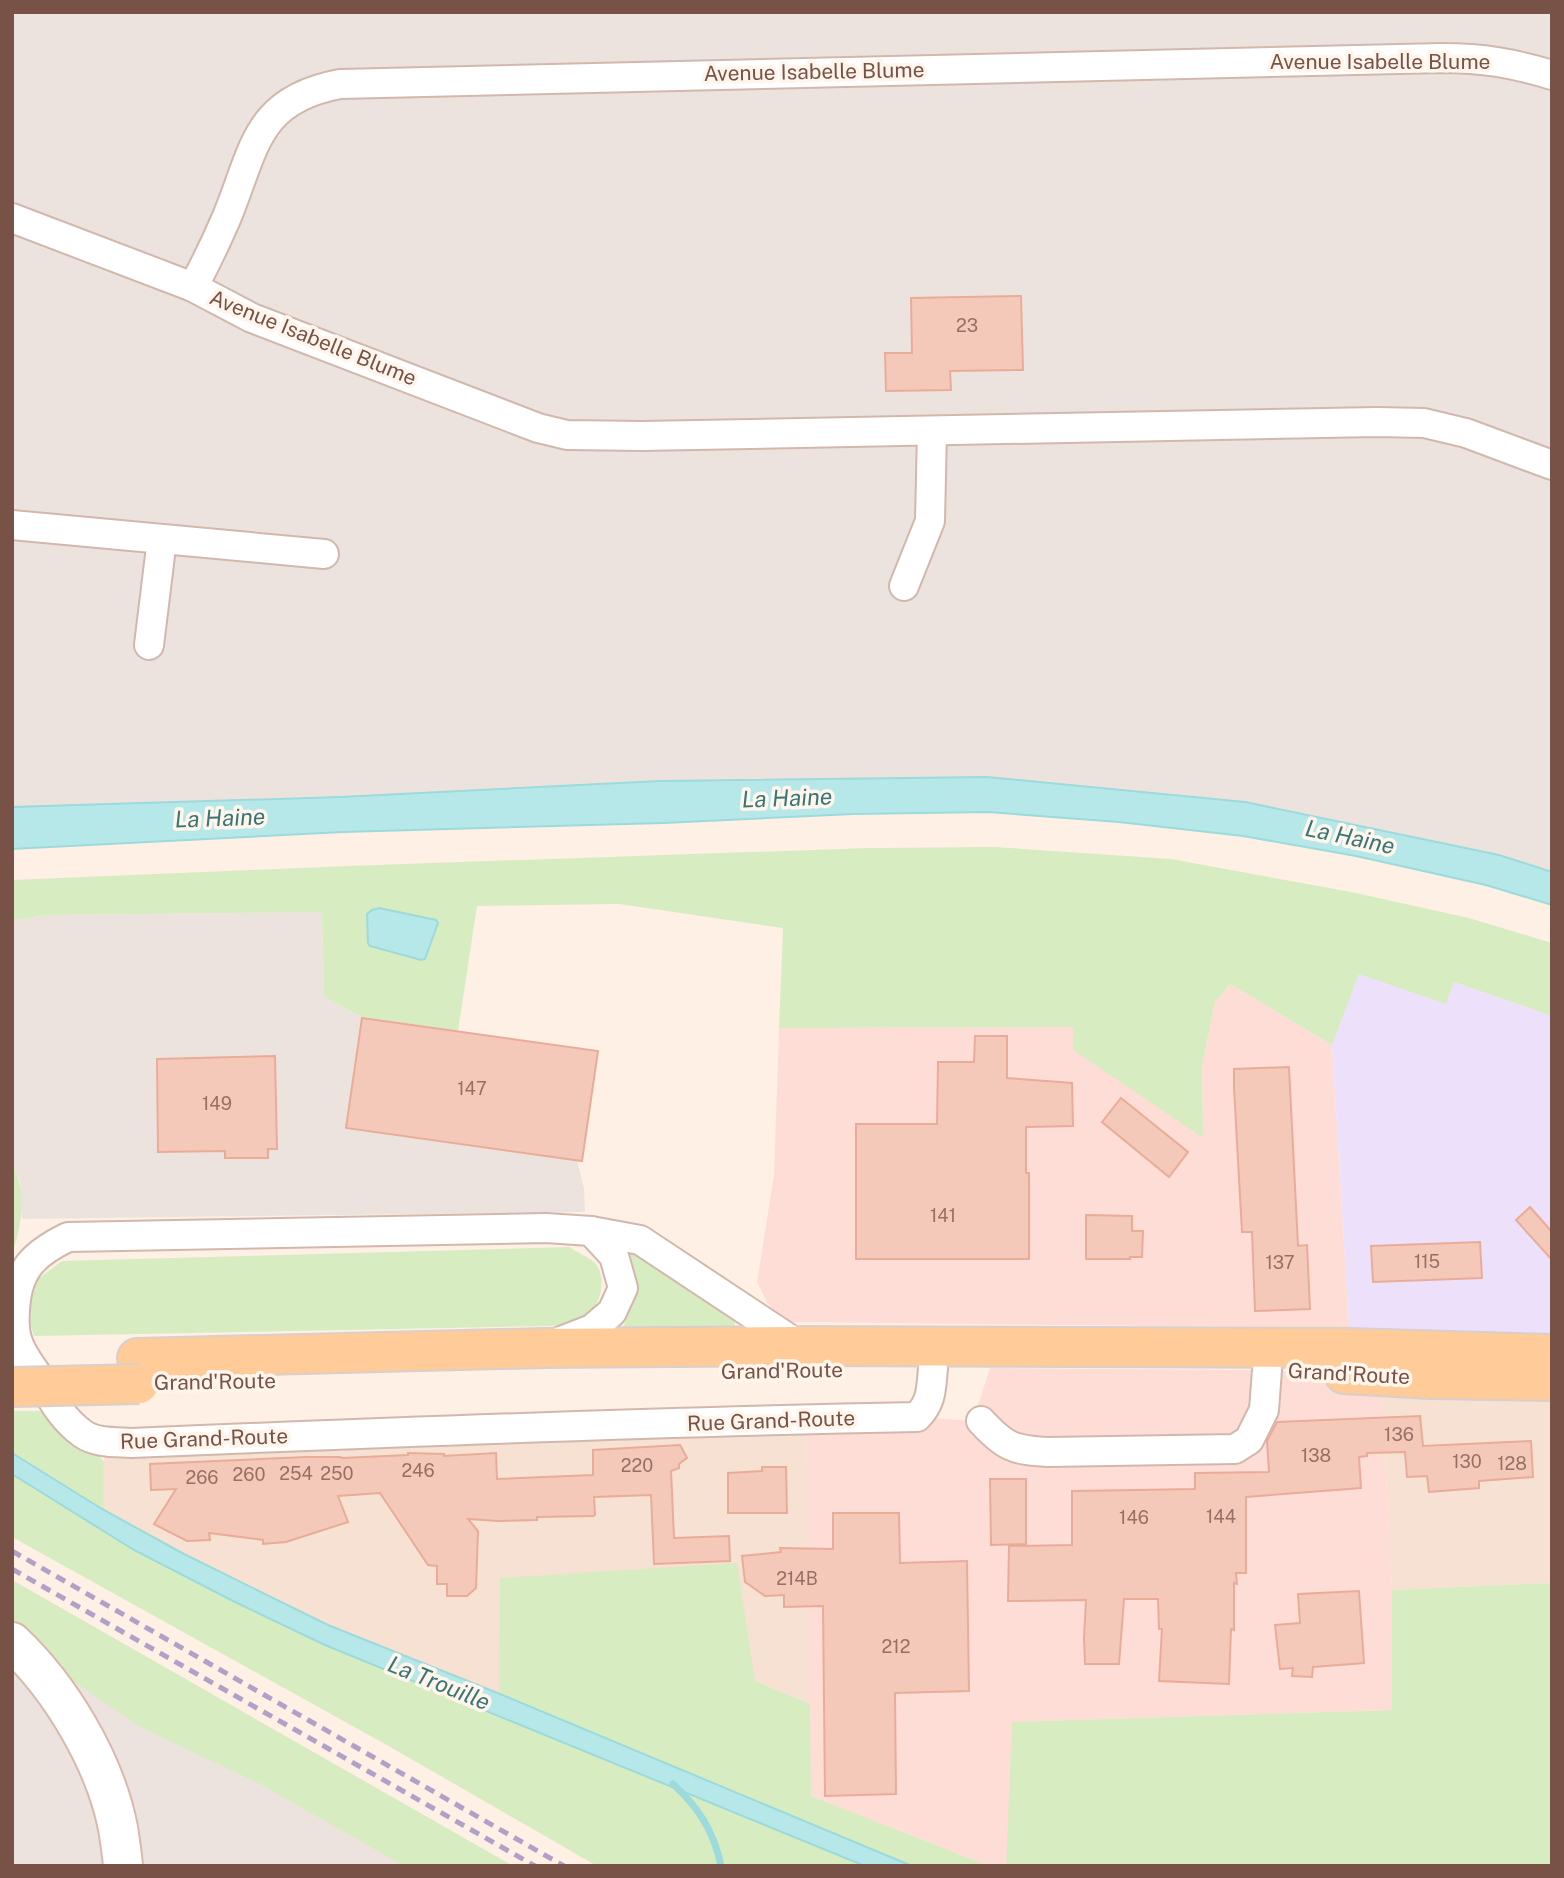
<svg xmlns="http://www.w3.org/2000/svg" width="1564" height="1878" font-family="'Public Sans',sans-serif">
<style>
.residential{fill:#f6e1d2}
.commercial{fill:#ffddd7}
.industrial{fill:#ede3de}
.education{fill:#ede0fa}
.green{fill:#d8ecc1}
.water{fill:#b7e8e9;stroke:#9cdadb;stroke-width:2}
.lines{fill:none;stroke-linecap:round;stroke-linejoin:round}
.stream{stroke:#9cdadb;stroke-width:7}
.building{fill:#f5c9b9;stroke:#e9ac99;stroke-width:2}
.street-casing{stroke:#d2b8ac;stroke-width:32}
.secondary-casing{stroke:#d8b9ab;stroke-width:42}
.primary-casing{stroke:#d9cfcb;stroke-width:42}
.street{stroke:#fff;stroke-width:28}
.secondary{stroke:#fff;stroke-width:38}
.primary{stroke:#ffcb99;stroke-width:38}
.rail{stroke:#b1a1c8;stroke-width:5;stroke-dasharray:10 7;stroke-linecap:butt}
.primary-bridge-casing{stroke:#d9cfcb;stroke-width:42;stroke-linecap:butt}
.primary-bridge{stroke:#ffcb99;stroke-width:38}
.labels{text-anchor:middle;stroke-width:7;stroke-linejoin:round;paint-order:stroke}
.number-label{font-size:18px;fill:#977064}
.street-label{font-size:21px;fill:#785247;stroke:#fff5eb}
.water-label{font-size:23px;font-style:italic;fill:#387577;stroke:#fff5eb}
</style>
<rect width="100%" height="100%" fill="#fef0e4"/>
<g class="residential">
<path d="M1552,1365V1590L1549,1583L1392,1590L1381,1376Z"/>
<path d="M806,1419L810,1704L755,1681L500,1694L328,1625L184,1554L102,1509L105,1441Z"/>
</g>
<g class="commercial">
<path d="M1230,984L1332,1045L1349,1328L786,1322L768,1304L757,1282L774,1175L779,1028L1073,1027L1203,1137L1202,1066L1215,1002Z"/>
<path d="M990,1368L1267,1370L1381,1376L1392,1590V1710L1012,1722L1007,1866H989L810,1796L806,1419L917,1417L973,1421Z"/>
</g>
<g class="industrial">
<path d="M12,12H1552V872L1499,855L1245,802L987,777L660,781L341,797L12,807Z"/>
<path d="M322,912L324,997L362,1017L595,1053L577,1160L584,1188L585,1212L22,1219L20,1181L12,1161V920L50,915Z"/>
<path d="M12,1580L513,1866H12Z"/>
</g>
<path class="education" d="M1359,973L1446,1004L1454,982L1552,1016V1354L1348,1348L1349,1328L1332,1045Z"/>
<g class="green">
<path d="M995,847L1171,859L1351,892L1469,918L1552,943V1016L1454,982L1446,1004L1359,974L1332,1045L1230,984L1215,1002L1202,1066L1203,1138L1073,1050V1027L779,1028L783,928L619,904L477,906L458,1031L362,1017L324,997L322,912L50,915L12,920V880L347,866L868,848Z"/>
<path d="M12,1161C28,1198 22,1219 12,1256Z"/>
<path d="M622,1245L643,1254L735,1322L734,1329L623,1328L634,1298L633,1267Z"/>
<path d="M569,1247C576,1252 586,1256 593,1261C609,1275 601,1309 583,1319C573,1324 561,1325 550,1326L34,1336L27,1314L38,1279L62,1261Z"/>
<path d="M12,1411H50L104,1461L103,1510L184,1554L328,1625L499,1694L500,1578L737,1563L755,1681L810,1704L811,1796L989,1866H597L392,1748L12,1537Z"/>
<path d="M12,1580L513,1866H404L260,1784L142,1728L67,1677L35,1640L12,1621Z"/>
<path d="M1549,1583L1552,1590V1866H1006L1012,1722L1392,1710V1590Z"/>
</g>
<g class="water">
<path d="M987,777L1245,802L1499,855L1552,872V905L1486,885L1356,856L1243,836L1119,822L988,812L853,814L663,823L343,832L12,849V807L341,797L660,781Z"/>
<path d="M379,908L436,920L438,923L425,959L421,960L370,946L368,943L367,914L372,910Z"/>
<path d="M12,1453L102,1509L184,1554L328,1625L500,1694L912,1866H865L325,1645L233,1601L134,1550L12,1474Z"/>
</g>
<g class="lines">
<path class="stream" d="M673,1784C698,1807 714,1831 721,1866"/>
</g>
<g class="building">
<path d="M1021,296L1023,370L950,371L951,390L886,391L885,353H912L911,298Z"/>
<path d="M362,1018L598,1051L582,1161L346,1128Z"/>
<path d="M975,1036H1007V1078L1072,1083L1073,1126L1026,1127V1173H1029V1259H856V1124H937L938,1062H974Z"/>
<path d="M275,1056L277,1149H268V1158H225V1151L158,1152L157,1059Z"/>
<path d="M1289,1067L1298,1246L1307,1245L1310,1309L1255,1311L1252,1232H1242L1234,1088V1069Z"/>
<path d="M1121,1098L1188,1152L1169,1177L1102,1122Z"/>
<path d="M1530,1207L1552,1232V1260L1516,1220Z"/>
<path d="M1086,1215L1132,1216V1231H1143L1142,1257H1130V1259H1086Z"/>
<path d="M1480,1242L1482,1278L1373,1282L1371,1246Z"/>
<path d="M1420,1416L1423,1446L1531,1441L1533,1477L1479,1481V1488L1429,1492L1427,1476L1407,1477L1405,1452L1367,1453V1456L1359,1457L1361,1488L1246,1497V1573H1236L1237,1584L1234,1583V1630L1231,1629L1229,1684L1159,1681L1162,1629H1159L1158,1599H1124L1119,1664H1085L1084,1638L1086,1600L1008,1601L1009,1546L1072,1545V1491L1195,1489V1473L1269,1472L1267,1441L1277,1422Z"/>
<path d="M680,1445L687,1458L679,1464V1468L671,1471L674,1538L729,1536L730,1561L654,1564L651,1495L594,1497L595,1515L593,1516L537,1517V1520L498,1521L468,1519L478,1531L476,1588L467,1596H447V1584H437V1566L428,1565L380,1493L338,1496L348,1522L286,1542L263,1544V1540L209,1533L210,1540L187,1541L154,1524L176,1489L151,1490L150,1464L307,1457H340L342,1458L408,1455V1453L444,1454V1456L496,1453L497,1479L593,1475V1450Z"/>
<path d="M762,1467H786L787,1513H728V1473L762,1471Z"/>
<path d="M990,1479H1026V1544L991,1545Z"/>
<path d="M833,1513H899L900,1563L967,1561L969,1691L895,1693L896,1794L825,1796L823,1606L784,1607V1595L765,1596L745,1582L742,1556L781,1552L780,1548L833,1549Z"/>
<path d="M1359,1591L1364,1663L1313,1667L1312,1677L1292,1676L1293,1668L1280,1669L1275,1625L1300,1623L1298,1594Z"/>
</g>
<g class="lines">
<g class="street-casing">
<g id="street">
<path d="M12,218L193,287C205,265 216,242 226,219C255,150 254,100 340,84L1442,58C1483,58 1512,63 1552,75"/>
<path d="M193,287L252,318L538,428L567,435L642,436L1377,422L1424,423L1466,433L1552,465"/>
<path d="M12,525L324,554"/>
<path d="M904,586L930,521L932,431"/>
<path d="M149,645L162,539"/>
<path d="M556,1343L592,1329L612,1312L623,1288L614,1256L591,1231"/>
<path d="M800,1346L640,1240L591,1231L546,1228L68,1237C33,1254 17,1270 15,1310C14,1322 14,1331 18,1342C22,1355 33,1368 40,1379C52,1400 63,1420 83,1434C96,1443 115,1442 131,1443C393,1432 655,1422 917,1417C932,1402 931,1389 933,1368"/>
<path d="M981,1421C1005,1447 1013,1450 1048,1452L1235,1449L1249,1440L1264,1410L1267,1370"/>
</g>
</g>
<g class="secondary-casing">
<path id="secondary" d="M12,1642C61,1688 105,1762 118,1828C120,1841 122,1853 123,1866"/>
</g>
<g class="primary-casing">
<g id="primary">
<path d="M137,1358L545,1348L800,1346L1348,1348L1552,1354"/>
<path d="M1344,1374L1431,1379L1552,1381"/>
</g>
</g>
<use href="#street" class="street"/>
<use href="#secondary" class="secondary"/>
<use href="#primary" class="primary"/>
<g class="rail">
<path d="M12,1551L564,1866"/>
<path d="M12,1569L535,1866"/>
</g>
<g class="primary-bridge-casing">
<path id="primary-bridge" d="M12,1387L139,1384"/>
</g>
<use href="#primary-bridge" class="primary-bridge"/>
</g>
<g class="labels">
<g class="number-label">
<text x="967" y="332">23</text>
<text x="472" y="1095">147</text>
<text x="217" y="1110">149</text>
<text x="943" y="1222">141</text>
<text x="1427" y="1268">115</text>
<text x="1280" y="1269">137</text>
<text x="1399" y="1441">136</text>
<text x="1316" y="1462">138</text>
<text x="1467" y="1468">130</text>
<text x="1512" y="1470">128</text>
<text x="637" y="1472">220</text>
<text x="418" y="1477">246</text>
<text x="296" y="1480">254</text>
<text x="337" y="1480">250</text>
<text x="249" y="1481">260</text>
<text x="202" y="1484">266</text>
<text x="1221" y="1523">144</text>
<text x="1134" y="1524">146</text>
<text x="797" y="1585">214B</text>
<text x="896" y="1653">212</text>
</g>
<g class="street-label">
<text x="1380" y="69">Avenue Isabelle Blume</text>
<text transform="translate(814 72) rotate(-1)" y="7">Avenue Isabelle Blume</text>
<text transform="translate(313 338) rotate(22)" y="7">Avenue Isabelle Blume</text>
<text transform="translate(782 1371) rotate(-1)" y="7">Grand'Route</text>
<text transform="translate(1349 1374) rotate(3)" y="7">Grand'Route</text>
<text transform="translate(215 1382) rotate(-1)" y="7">Grand'Route</text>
<text transform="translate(771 1421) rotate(-2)" y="7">Rue Grand-Route</text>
<text transform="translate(204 1439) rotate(-2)" y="7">Rue Grand-Route</text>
</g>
<g class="water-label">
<text transform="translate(787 798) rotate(-2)" y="8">La Haine</text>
<text transform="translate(220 818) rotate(-2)" y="8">La Haine</text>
<text transform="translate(1350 837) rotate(12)" y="8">La Haine</text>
<text transform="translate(439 1683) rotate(22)" y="8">La Trouille</text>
</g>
</g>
<rect width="1564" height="1878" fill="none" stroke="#785247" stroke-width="28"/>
</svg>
